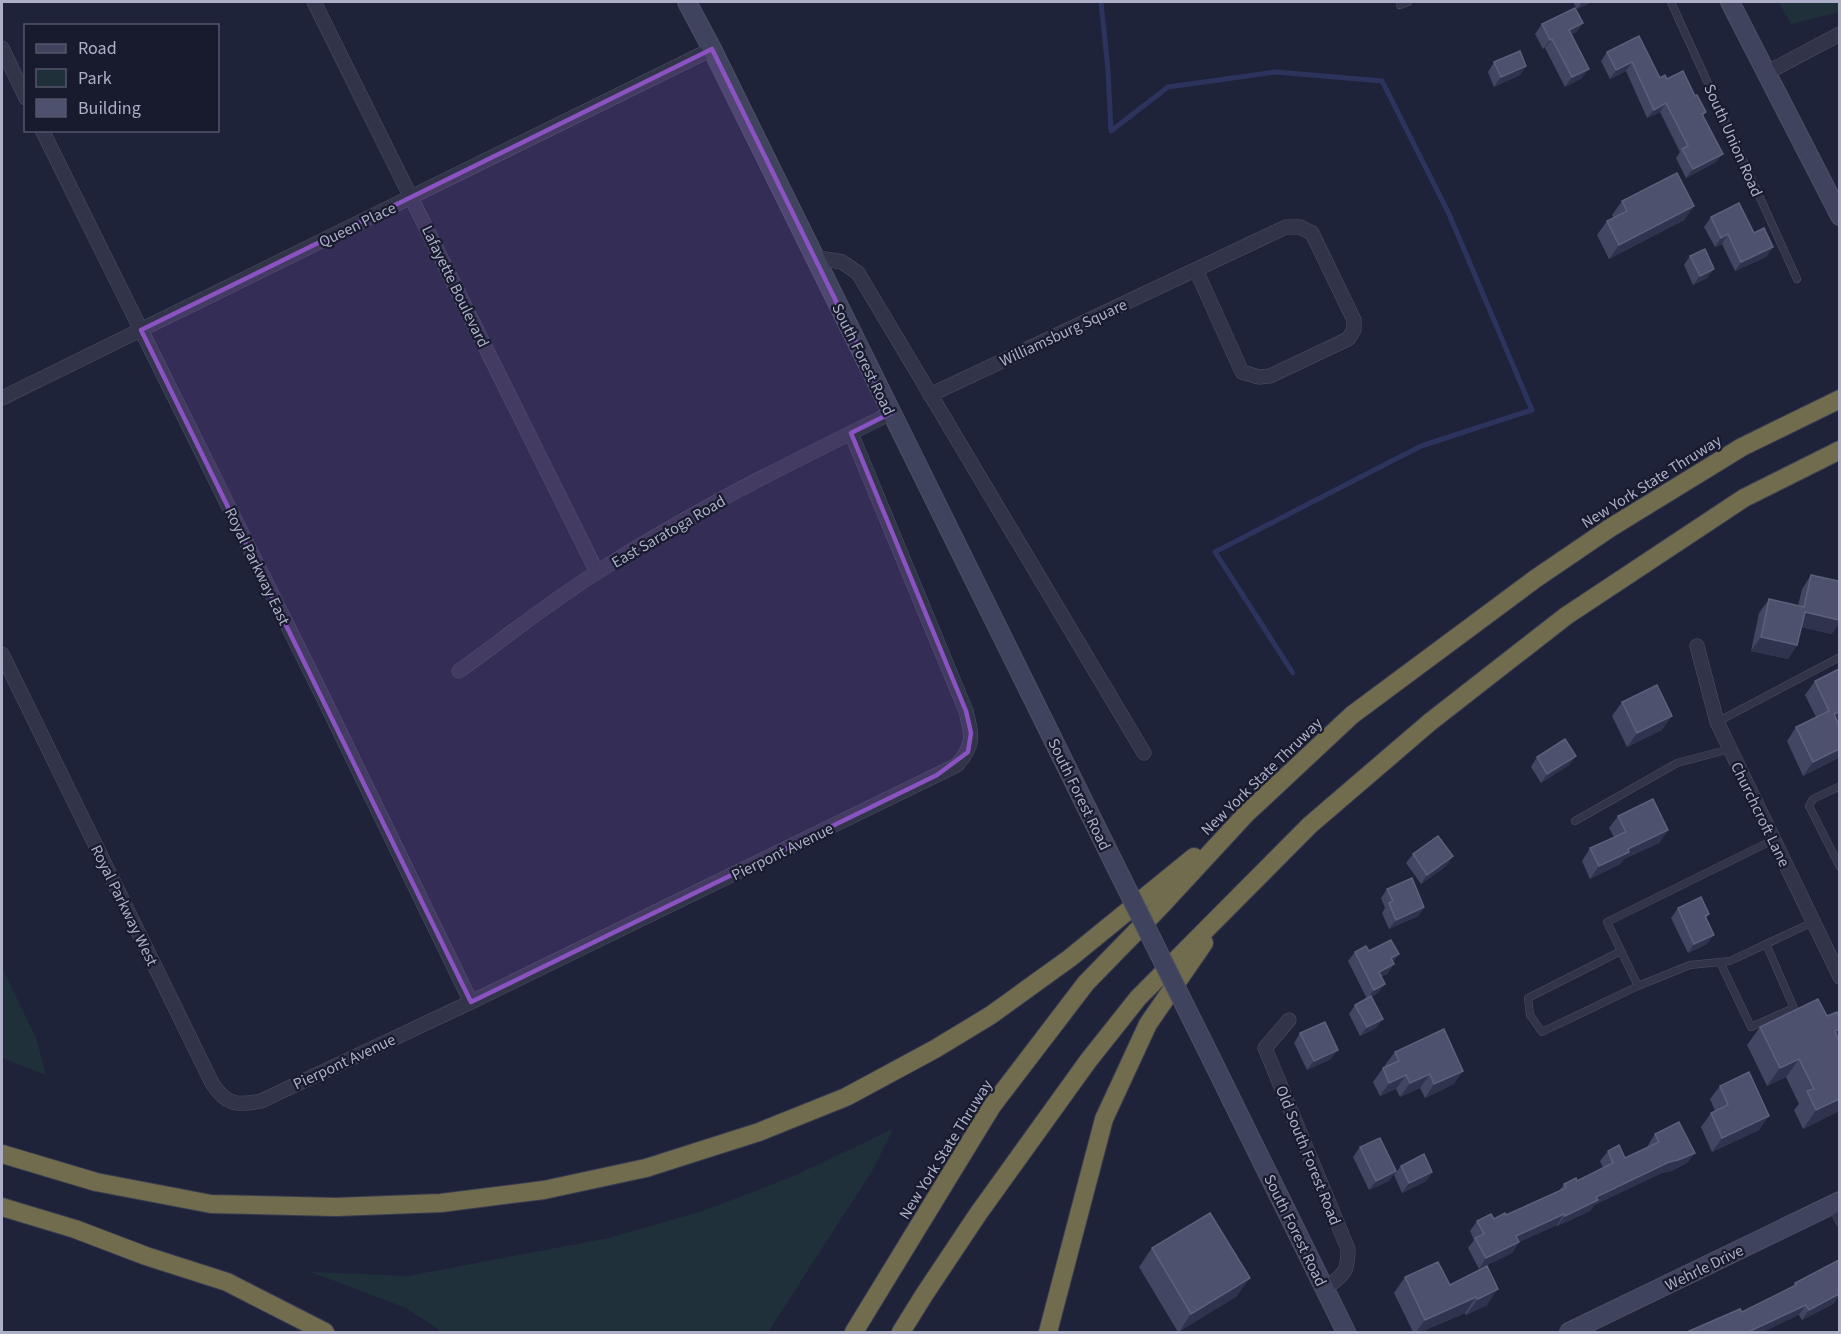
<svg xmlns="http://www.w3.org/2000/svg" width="1841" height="1334" font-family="'Source Sans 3',sans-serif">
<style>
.green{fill:#20303b}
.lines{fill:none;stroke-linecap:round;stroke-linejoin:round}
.stream{stroke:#2c345e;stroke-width:5}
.lane-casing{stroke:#4c5065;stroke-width:8}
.street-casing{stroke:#4c5065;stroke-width:15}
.secondary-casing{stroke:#4c5065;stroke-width:20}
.highway-casing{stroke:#3a3d51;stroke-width:20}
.lane{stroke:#32354a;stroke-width:7}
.street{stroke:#32354a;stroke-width:14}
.secondary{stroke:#40435d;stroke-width:18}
.highway{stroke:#716c4e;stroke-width:18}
.secondary-bridge-casing{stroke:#4c5065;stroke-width:20;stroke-linecap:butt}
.secondary-bridge{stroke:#40435d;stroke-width:18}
.wall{fill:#424662}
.shaded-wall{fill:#2f334d}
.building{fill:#4d516d;stroke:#5c607b;stroke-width:1.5}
.marked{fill:#8a53c1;fill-opacity:0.2;stroke:#8a53c1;stroke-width:4.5;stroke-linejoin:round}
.labels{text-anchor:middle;stroke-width:4.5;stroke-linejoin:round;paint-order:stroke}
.street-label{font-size:16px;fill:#acafc7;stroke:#181b2e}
</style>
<rect width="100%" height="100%" fill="#1e233a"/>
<g class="green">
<path d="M1779,2H1839V12L1791,24Z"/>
<path d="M2,968L36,1038L46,1075L2,1058Z"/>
<path d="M893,1129L872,1171L768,1332H443L406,1308L311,1272L408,1276L609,1238L706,1210L796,1175Z"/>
</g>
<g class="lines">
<path class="stream" d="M1101,2L1108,70L1111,131L1168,87L1276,72L1382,81L1449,214L1532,410L1421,446L1215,552L1293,673"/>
<g class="lane-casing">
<g id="lane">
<path d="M1671,2L1797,279"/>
<path d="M1400,5L1408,2"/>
<path d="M1717,722L1840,657"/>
<path d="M1840,786L1813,799L1809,806L1840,867"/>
<path d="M1575,821L1677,763L1730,749"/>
<path d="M1773,840L1607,922L1638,986L1690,965L1730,961L1813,922"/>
<path d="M1621,951L1528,998L1530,1015L1542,1032L1638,986"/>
<path d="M1720,962L1751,1027L1794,1008L1766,944"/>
<path d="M1832,1207L1840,1223"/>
</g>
</g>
<g class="street-casing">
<g id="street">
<path d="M314,2L597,572"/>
<path d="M2,48L26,98"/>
<path d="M1766,73L1840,34"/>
<path d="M42,130L322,695L471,1002"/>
<path d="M814,257L842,262L858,273L1144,753"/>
<path d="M930,395L1286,227H1300L1312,233L1354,320V330L1348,339L1270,376L1259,377L1242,372L1196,270"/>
<path d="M2,398L712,49"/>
<path d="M1697,646L1717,722L1840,977"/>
<path d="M2,654L212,1083C226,1105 237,1106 261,1101L471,1002L957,765C975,744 972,736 966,711L851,433"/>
<path d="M459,671C505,638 551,601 599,571C692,511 792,462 891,413"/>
<path d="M1289,1020L1265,1048L1348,1249C1348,1274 1343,1275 1324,1289"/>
</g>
</g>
<g class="secondary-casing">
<g id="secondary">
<path d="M687,2L712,49L1115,865"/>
<path d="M1730,2L1840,216"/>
<path d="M1212,1060L1346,1332"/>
<path d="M1569,1332L1840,1201"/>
</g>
</g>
<g class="highway-casing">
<g id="highway">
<path d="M2,1154L96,1182L211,1204L336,1207L441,1203L544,1190L646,1168L759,1132L846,1097L935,1049L991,1015L1070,958L1194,857"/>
<path d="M2,1207L75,1229L146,1256L227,1282L325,1332"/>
<path d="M854,1332L992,1106L1086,983L1161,906L1246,814L1352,715L1535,579L1610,528L1742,447L1840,399"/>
<path d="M901,1332L924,1295L978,1214L1088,1061L1138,998L1310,825L1430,722L1566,616L1744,498L1840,450"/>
<path d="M1048,1332L1104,1119L1148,1024L1204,943"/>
</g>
</g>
<use href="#lane" class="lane"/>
<use href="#street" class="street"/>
<use href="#secondary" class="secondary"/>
<use href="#highway" class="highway"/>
<g class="secondary-bridge-casing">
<path id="secondary-bridge" d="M1115,865L1212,1060"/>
</g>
<use href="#secondary-bridge" class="secondary-bridge"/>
</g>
<g class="wall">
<path d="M1573,2H1592L1577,9Z"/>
<path d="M1583,23L1576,32L1572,34L1582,78L1565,87L1545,48L1543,49L1535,34L1542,24Z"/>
<path d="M1639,36L1660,78L1667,79L1695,96L1706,112L1703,116L1716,162L1686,178L1676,158L1680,152L1660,112L1647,118L1626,71L1610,79L1601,61L1607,52Z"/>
<path d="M1494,62L1526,66L1520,75L1494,87L1488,72Z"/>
<path d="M1622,201L1694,206L1684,220L1609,259L1597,235L1607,221L1614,218L1612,215Z"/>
<path d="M1711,217L1754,233L1773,247L1766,257L1735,271L1722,244L1715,247L1704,227Z"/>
<path d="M1690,256L1707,278L1693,285L1684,265Z"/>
<path d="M1811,575L1832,634L1801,627L1797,645L1788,659L1751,651L1759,613L1769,599L1798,606L1802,589Z"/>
<path d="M1815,681L1837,722L1838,758L1803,776L1787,741L1796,727L1816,717L1805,695Z"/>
<path d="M1622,702L1662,730L1627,747L1612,716Z"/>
<path d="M1537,757L1569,765L1541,783L1531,767Z"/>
<path d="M1618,816L1668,830L1659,843L1624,859L1620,864L1590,879L1582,861L1590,848L1614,837L1609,828Z"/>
<path d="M1413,854L1453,856L1446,866L1421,884L1406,863Z"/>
<path d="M1387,889L1424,907L1418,916L1389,929L1382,913L1385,908L1381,898Z"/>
<path d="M1678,908L1709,914L1706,918L1707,944L1688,953L1671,918Z"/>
<path d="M1369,951L1393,963L1394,964L1387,974L1381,976L1378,993L1371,997L1376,1028L1360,1036L1349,1014L1355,1005L1367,999L1348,961L1355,952Z"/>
<path d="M1827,1016L1839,1041V1111L1803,1129L1794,1110L1799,1104L1786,1077L1767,1086L1747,1045L1760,1027Z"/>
<path d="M1300,1033L1331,1059L1307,1070L1294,1043Z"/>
<path d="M1395,1052L1454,1084L1425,1098L1420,1088L1400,1097L1396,1089L1380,1096L1373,1082L1383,1068L1385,1067V1065Z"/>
<path d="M1720,1086L1759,1130L1712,1152L1701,1127L1711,1113L1715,1111L1710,1099Z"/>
<path d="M1655,1134L1695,1153L1687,1163L1671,1171L1662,1173L1594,1205L1590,1211L1557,1226V1225L1519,1242L1512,1253L1479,1269L1468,1248L1474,1240L1470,1231L1477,1221L1494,1219L1506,1215L1559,1191L1564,1184L1577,1181L1603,1168L1600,1161L1608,1151L1625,1158L1649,1146L1648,1145Z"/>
<path d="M1360,1147L1396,1171L1389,1181L1369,1190L1353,1157Z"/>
<path d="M1401,1166L1432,1172L1426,1181L1402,1193L1394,1175Z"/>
<path d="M1152,1248L1237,1296L1178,1332L1139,1267Z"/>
<path d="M1839,1260V1297L1837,1298L1833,1304L1802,1320L1799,1315L1742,1312L1793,1287L1795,1283Z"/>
<path d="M1487,1266V1305L1466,1315L1465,1313L1421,1332H1413L1394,1293L1405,1277L1450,1285Z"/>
</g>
<g class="shaded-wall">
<path d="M1582,2H1592L1577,9Z"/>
<path d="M1583,23L1576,32L1563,39L1569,30Z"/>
<path d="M1552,39L1545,48L1543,49L1550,40Z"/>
<path d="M1632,62L1626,71L1610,79L1616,70Z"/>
<path d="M1526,66L1520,75L1494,87L1501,77Z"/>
<path d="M1589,69L1582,78L1565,87L1572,77Z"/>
<path d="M1666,103L1660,112L1647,118L1654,110Z"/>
<path d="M1723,154L1716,162L1686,178L1693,169Z"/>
<path d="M1694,206L1684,220L1609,259L1619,245Z"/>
<path d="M1728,234L1722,244L1715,247L1721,238Z"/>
<path d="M1773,247L1766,257L1735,271L1741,262Z"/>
<path d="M1714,269L1707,278L1693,285L1700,276Z"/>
<path d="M1805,612L1839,620V624L1832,634L1795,626Z"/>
<path d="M1761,637L1797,645L1788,659L1751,651Z"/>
<path d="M1839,712V721L1824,728L1834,714Z"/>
<path d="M1672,716L1662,730L1627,747L1637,733Z"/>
<path d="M1839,749V757L1838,758L1803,776L1813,762Z"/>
<path d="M1576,756L1569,765L1541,783L1547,774Z"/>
<path d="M1668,830L1659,843L1624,859L1620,864L1590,879L1599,866L1628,849Z"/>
<path d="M1453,856L1446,866L1421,884L1427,875Z"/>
<path d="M1424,907L1418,916L1389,929L1396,920Z"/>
<path d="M1714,935L1707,944L1688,953L1694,944Z"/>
<path d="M1399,954L1392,964L1391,958Z"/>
<path d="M1394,964L1387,974L1372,981L1379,972Z"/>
<path d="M1385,984L1378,993L1367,999L1374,990Z"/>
<path d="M1383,1019L1376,1028L1360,1036L1367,1027Z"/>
<path d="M1839,1029V1034L1832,1045L1835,1031Z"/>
<path d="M1338,1050L1331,1059L1307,1070L1314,1061Z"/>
<path d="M1799,1059L1786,1077L1767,1086L1780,1068Z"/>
<path d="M1463,1071L1454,1084L1425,1098L1434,1084Z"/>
<path d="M1430,1074L1420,1088L1400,1097L1410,1083Z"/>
<path d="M1406,1075L1396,1089L1380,1096L1389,1083Z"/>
<path d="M1839,1099V1111L1803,1129L1816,1110Z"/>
<path d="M1769,1116L1759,1130L1712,1152L1722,1138Z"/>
<path d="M1695,1153L1687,1163L1671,1171L1662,1173L1594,1205L1590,1211L1557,1226L1565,1216L1596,1197L1669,1162Z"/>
<path d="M1396,1171L1389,1181L1369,1190L1376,1181Z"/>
<path d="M1432,1172L1426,1181L1402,1193L1409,1183Z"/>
<path d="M1564,1214L1557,1225L1509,1247L1516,1236Z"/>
<path d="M1519,1242L1512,1253L1479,1269L1486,1258Z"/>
<path d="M1250,1278L1237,1296L1179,1332L1191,1314Z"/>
<path d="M1498,1289L1487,1305L1466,1315L1478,1299Z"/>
<path d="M1839,1290V1297L1837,1298L1833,1304L1802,1320L1809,1310Z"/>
<path d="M1476,1297L1465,1313L1421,1332H1416L1425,1320Z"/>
<path d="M1806,1305L1799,1315L1763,1332H1748Z"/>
</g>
<g class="building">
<path d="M1575,8L1583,23L1569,30L1589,69L1572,77L1552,39L1550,40L1542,24Z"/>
<path d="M1639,36L1660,78L1665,75L1667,79L1683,71L1695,96L1697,95L1706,112L1702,114L1723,154L1693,169L1682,149L1688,146L1666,103L1654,110L1632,62L1616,70L1607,52Z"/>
<path d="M1520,51L1526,66L1501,77L1494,62Z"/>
<path d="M1677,173L1694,206L1619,245L1607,221L1627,211L1622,201Z"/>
<path d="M1739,203L1754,233L1764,228L1773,247L1741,262L1728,234L1721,238L1711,217Z"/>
<path d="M1705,249L1714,269L1700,276L1690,256Z"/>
<path d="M1811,575L1839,581V620L1805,612L1797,645L1761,637L1769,599L1804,607Z"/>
<path d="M1839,669V712L1834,714L1839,726V749L1813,762L1796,727L1829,711L1815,681Z"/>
<path d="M1657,685L1672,716L1637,733L1622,702Z"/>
<path d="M1565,739L1576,756L1547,774L1537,757Z"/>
<path d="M1653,799L1668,830L1628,849L1629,852L1599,866L1590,848L1626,832L1618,816Z"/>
<path d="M1438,836L1453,856L1427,875L1413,854Z"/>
<path d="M1412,878L1424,907L1396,920L1389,903L1393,901L1387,889Z"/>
<path d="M1701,897L1709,914L1705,916L1714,935L1694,944L1678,908Z"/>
<path d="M1391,940L1399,954L1391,958L1394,964L1379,972L1385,984L1374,990L1355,952L1366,946L1369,951Z"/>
<path d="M1371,996L1383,1019L1367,1027L1355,1005Z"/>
<path d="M1818,999L1827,1016L1837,1012L1839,1017V1029L1835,1031L1839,1041V1099L1816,1110L1807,1091L1814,1089L1799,1059L1780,1068L1760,1027Z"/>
<path d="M1325,1022L1338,1050L1314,1061L1300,1033Z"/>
<path d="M1444,1029L1463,1071L1434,1084L1430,1074L1410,1083L1406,1075L1389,1083L1383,1068L1399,1061L1395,1052Z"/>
<path d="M1749,1072L1769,1116L1722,1138L1711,1113L1728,1105L1720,1086Z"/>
<path d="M1679,1122L1695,1153L1678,1160L1669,1162L1596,1197L1598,1200L1565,1216L1564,1214L1516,1236L1519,1242L1486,1258L1475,1238L1484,1234L1477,1221L1491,1214L1494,1219L1505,1213L1506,1215L1566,1188L1564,1184L1576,1178L1577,1181L1613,1163L1608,1151L1619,1145L1625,1158L1659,1142L1655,1134Z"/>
<path d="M1380,1138L1396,1171L1376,1181L1360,1147Z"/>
<path d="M1424,1154L1432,1172L1409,1183L1401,1166Z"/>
<path d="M1210,1213L1250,1278L1191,1314L1152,1248Z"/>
<path d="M1839,1260V1290L1838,1291L1839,1294L1809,1310L1806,1305L1748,1332H1687L1740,1309L1742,1312L1796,1285L1795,1283Z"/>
<path d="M1438,1262L1450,1285L1487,1266L1498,1289L1478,1299L1476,1297L1425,1320L1405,1277Z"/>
</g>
<path class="marked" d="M712,49L891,413L851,433L966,711L971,733L968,752L937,775L471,1002L141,330Z"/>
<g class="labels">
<g class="street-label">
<text transform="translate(1734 140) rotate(66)" y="6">South Union Road</text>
<text transform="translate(357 224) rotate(-26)" y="6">Queen Place</text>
<text transform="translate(456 286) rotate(64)" y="6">Lafayette Boulevard</text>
<text transform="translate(1063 332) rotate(-25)" y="6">Williamsburg Square</text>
<text transform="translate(864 359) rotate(64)" y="6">South Forest Road</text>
<text transform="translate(1651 481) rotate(-32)" y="6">New York State Thruway</text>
<text transform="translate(668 531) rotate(-30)" y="6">East Saratoga Road</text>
<text transform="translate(258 566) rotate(64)" y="6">Royal Parkway East</text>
<text transform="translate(1261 776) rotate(-44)" y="6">New York State Thruway</text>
<text transform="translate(1080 794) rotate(64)" y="6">South Forest Road</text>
<text transform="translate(1761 814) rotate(64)" y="6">Churchcroft Lane</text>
<text transform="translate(782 851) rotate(-26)" y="6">Pierpont Avenue</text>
<text transform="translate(125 905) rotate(64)" y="6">Royal Parkway West</text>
<text transform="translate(344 1061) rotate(-25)" y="6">Pierpont Avenue</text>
<text transform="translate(945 1149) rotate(-58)" y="6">New York State Thruway</text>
<text transform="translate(1309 1155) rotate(68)" y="6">Old South Forest Road</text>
<text transform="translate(1296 1230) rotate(64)" y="6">South Forest Road</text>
<text transform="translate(1704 1267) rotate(-26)" y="6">Wehrle Drive</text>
</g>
</g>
<rect width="1841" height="1334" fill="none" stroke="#acafc7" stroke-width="6"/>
<rect x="24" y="24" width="195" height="108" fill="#181b2e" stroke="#53566b" stroke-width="1.5"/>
<rect x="36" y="44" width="30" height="9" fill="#40435d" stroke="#53566b" stroke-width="1.5"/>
<text x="78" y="54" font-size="18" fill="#acafc7">Road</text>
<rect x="36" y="69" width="30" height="18" fill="#20303b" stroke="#53566b" stroke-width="1.5"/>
<text x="78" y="84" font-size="18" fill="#acafc7">Park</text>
<rect x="36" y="99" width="30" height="18" fill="#4d516d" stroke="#53566b" stroke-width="1.5"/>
<text x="78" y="114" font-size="18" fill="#acafc7">Building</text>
</svg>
